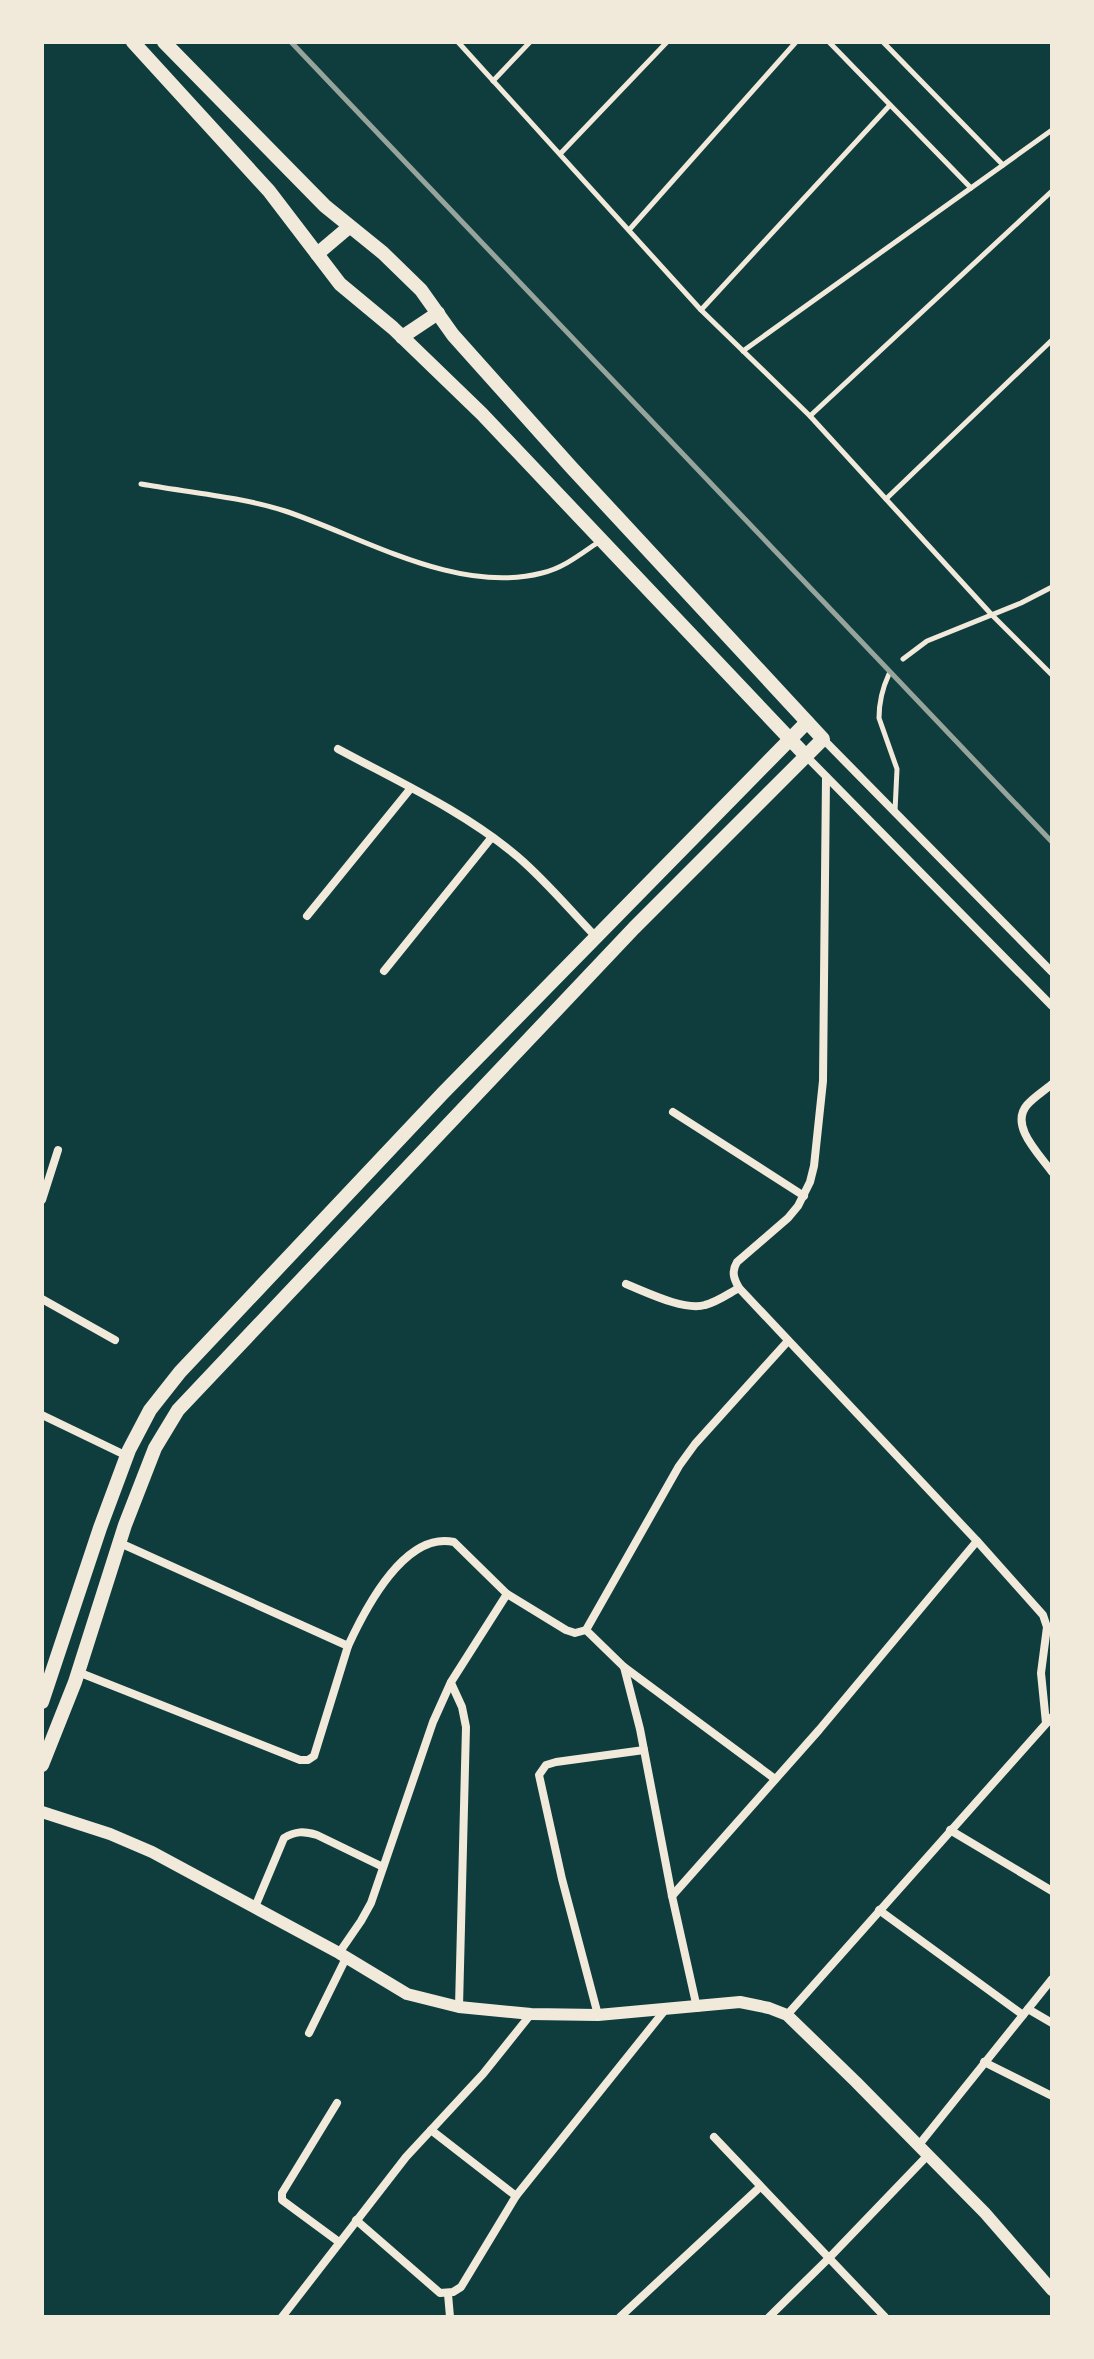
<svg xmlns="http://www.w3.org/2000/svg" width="1094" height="2359" font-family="'Roboto Condensed',sans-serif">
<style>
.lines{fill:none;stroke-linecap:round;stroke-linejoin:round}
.service{stroke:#f1e9da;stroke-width:5}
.minor{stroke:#f1e9da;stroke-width:8}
.tertiary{stroke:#f1e9da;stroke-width:12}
.secondary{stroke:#f1e9da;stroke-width:14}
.rail{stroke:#97a49c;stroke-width:5}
</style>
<rect width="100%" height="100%" fill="#0f3d3e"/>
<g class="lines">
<g class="service">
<path d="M458,42L701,310L810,416L992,615L1052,675"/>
<path d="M829,42L971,188"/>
<path d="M883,42L1003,165"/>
<path d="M493,81L530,42"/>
<path d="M560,154L667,42"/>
<path d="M629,230L796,42"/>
<path d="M701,310L890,105"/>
<path d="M743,351L1052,130"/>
<path d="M810,416L1052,191"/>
<path d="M141,484C186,492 242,497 285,511C363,537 457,595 542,573C564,568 582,553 600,541"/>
<path d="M886,499L1052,340"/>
<path d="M903,659L927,641L1021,603L1052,587"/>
<path d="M889,674C882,689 879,702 879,718L897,769L895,811"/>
</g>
<g class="minor">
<path d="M823,739L1052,972"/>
<path d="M338,749C399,782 465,812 518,857C546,881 570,910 596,937"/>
<path d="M806,756L1052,1006"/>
<path d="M826,777L823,1081L814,1166L810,1182L798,1206L788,1218L737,1262C731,1272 734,1279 739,1288L977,1541L1043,1615L1047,1627L1041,1673L1046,1723"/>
<path d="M307,916L411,788"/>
<path d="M384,971L492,837"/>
<path d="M1052,1084C1044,1091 1034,1097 1027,1105C1009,1126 1040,1155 1052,1172"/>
<path d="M673,1112L804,1196"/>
<path d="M42,1200L58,1150"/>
<path d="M626,1284C646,1292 684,1311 705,1305C717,1302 728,1294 739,1288"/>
<path d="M42,1299L115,1340"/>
<path d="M42,1415L127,1456"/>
<path d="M120,1543L348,1646"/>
<path d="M586,1630L624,1667L640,1729L672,1896L697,2008"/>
<path d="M624,1667L775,1779"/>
<path d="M78,1672L300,1760H308L314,1756L348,1646C365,1609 405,1531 454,1542L507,1594"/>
<path d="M451,1683L462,1707L466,1727L459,2007"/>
<path d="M950,1830L1052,1891"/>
<path d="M672,1896L819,1730L977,1541"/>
<path d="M255,1907L284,1838C295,1831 304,1831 317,1835L383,1867"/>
<path d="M879,1910L1023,2015"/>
<path d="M339,1953L361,1921L371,1903L433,1722L451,1682L507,1594L566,1630L575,1633L586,1630L679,1466L695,1444L788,1341"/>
<path d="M1028,2009L1052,2023"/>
<path d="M598,2015L562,1879L539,1775L546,1765L556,1762L644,1750"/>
<path d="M787,2015L1052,1717"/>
<path d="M309,2033L346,1958"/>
<path d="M984,2062L1052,2096"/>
<path d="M337,2103L282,2193V2200L339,2242"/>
<path d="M431,2130L516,2196"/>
<path d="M714,2137L885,2317"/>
<path d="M918,2146L1052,1979"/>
<path d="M356,2220L440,2293L453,2292L461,2287L516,2196L665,2010"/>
<path d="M448,2294L450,2317"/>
<path d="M282,2317L406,2157L483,2074L531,2014"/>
<path d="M620,2317L760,2187"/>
<path d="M769,2317L829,2258L928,2155"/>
</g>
<path class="tertiary" d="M42,1812L110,1834L152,1852L339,1953L407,1994L459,2007L531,2014L598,2015L740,2002L769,2008L787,2015L856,2082L985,2213L1052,2290"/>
<g class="secondary">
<path d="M133,42L269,191L340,284L393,328L482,414L806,756"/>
<path d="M317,254L349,227"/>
<path d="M402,337L438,313"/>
<path d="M42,1702L100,1528L129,1450L150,1410L180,1372L443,1093L807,722"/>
<path d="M42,1765L75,1682L125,1525L155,1448L178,1410L634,928L823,739L571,467L453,335L421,290L383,253L325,206L164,42"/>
</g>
<path class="rail" d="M291,42L1052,842"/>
</g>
<rect width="1094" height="2359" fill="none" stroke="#f1e9da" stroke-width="88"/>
</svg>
